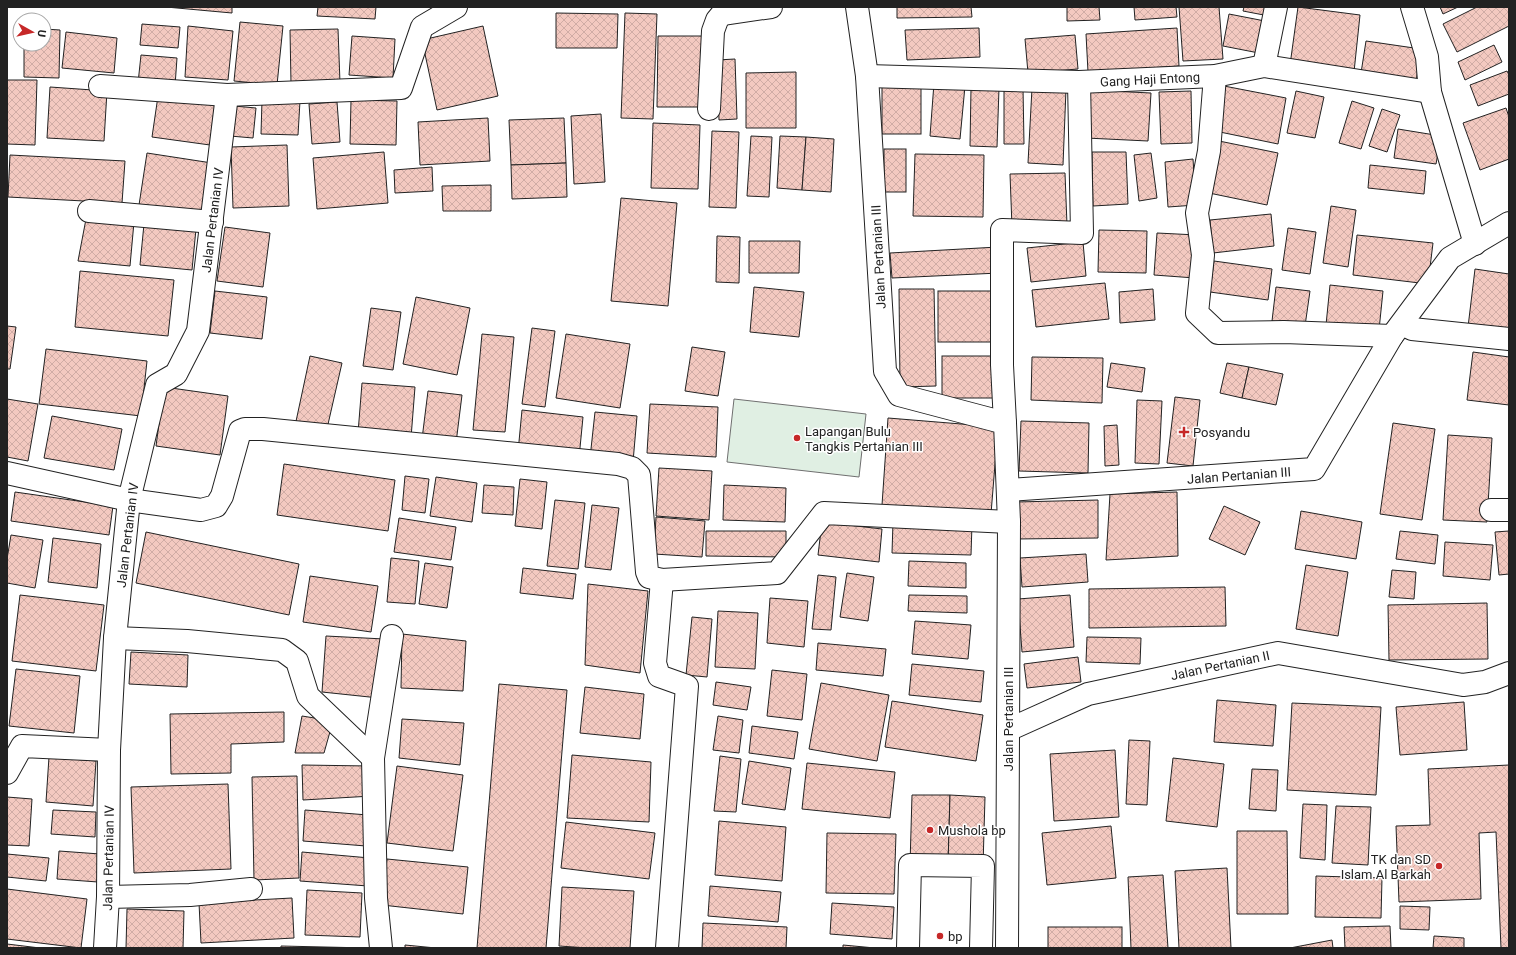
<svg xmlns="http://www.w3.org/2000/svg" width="1516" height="955" font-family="Roboto,sans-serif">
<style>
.park{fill:#e0efe3;stroke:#6f6f6f}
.building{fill:url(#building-cross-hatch);stroke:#222}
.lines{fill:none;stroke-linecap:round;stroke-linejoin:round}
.minor-casing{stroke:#222;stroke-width:24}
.minor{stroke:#fff;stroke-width:22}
.poi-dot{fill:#c62828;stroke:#fff;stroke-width:1.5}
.labels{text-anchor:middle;stroke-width:3;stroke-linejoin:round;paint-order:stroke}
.street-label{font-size:13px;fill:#222;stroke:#fff}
.poi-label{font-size:13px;fill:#222;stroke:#fff;text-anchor:start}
</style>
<defs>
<pattern id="building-cross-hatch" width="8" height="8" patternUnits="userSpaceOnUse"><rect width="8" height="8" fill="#f3c9c0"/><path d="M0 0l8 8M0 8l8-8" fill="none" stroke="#d0aca5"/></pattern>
</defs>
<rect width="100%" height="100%" fill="#fff"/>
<path class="park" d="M734,399L866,414L859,477L727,462Z"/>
<g class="building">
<path d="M166,7H232V13Z"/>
<path d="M318,7H376L375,19L317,16Z"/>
<path d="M897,7H971L972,17L897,18Z"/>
<path d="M1067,7H1099L1100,20L1067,21Z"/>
<path d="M1134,7H1176L1177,17L1135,20Z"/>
<path d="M1179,7H1219L1223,59L1183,61Z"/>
<path d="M1244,7H1271L1269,16L1243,11Z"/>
<path d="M1298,7L1360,15L1354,72L1290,65Z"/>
<path d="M1440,7H1458L1443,14Z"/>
<path d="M1477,7H1509V26L1457,52L1443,24Z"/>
<path d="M556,13L618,14L617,48H556Z"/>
<path d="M625,13L657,14L653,119L621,118Z"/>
<path d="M1229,14L1270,22L1264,54L1223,46Z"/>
<path d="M240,22L283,26L277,85L234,81Z"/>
<path d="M142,24L180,27L178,48L140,45Z"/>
<path d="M188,26L233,31L228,80L185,77Z"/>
<path d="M483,26L498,96L437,110L422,40Z"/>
<path d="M979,28L980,57L907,60L905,30Z"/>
<path d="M1177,28L1179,66L1088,72L1086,34Z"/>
<path d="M44,29L60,30L59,78L24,77V44H44Z"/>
<path d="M338,29L340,83L291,84L290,30Z"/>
<path d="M66,32L117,38L114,73L62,68Z"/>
<path d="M1075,35L1078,69L1028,73L1025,39Z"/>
<path d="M352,36L395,39L393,78L349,75Z"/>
<path d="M658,36H703L702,107H657Z"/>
<path d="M1366,41L1421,49L1416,82L1361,73Z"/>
<path d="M1494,45L1502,62L1465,80L1458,62Z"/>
<path d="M141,55L177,58L175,86L138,83Z"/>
<path d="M735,59L737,119L719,120L717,60Z"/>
<path d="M1507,71L1509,75V94L1478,106L1470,85Z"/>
<path d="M796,72V128H746V73Z"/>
<path d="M7,80H37L35,145L7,144Z"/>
<path d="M934,83L965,86L960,139L930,136Z"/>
<path d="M1224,86L1286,98L1278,144L1215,131Z"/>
<path d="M50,87L107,91L104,141L47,138Z"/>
<rect x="882" y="87" width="39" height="47"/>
<path d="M971,88H999L997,147L970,146Z"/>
<path d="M1004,88H1023L1024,144H1004Z"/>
<path d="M1032,88L1066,89L1063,165L1028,163Z"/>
<path d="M1089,90L1151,93L1148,141L1086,138Z"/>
<path d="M1191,91L1192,143L1161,144L1159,92Z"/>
<path d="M1296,91L1324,97L1315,138L1287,133Z"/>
<path d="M158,96L216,104L210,145L152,137Z"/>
<path d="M262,100L300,101L298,135L261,134Z"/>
<path d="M351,100L397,101L396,145L350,144Z"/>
<path d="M1352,101L1374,108L1361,149L1339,143Z"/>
<path d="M337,102L340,142L312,144L309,104Z"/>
<path d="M234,106L256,108L253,138L230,136Z"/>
<path d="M1506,108L1509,117V159L1480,170L1463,123Z"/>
<path d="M1382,109L1400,115L1387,152L1369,146Z"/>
<path d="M601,114L605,182L574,184L571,116Z"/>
<path d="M488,118L490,161L420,165L418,122Z"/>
<path d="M564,118L566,163L511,165L509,120Z"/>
<path d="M653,123L700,125L698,189L651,188Z"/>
<path d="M1398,129L1441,136L1436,164L1394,158Z"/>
<path d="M712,131L739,132L736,208L709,207Z"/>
<path d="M751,136L772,137L769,197L747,196Z"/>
<path d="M780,136L806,137L802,190L777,188Z"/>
<path d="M806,137L834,139L831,192L802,190Z"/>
<path d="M1219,141L1278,153L1267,205L1209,193Z"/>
<path d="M287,145L289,206L233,208L231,147Z"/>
<rect x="884" y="149" width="22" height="43"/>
<path d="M384,152L388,203L317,209L313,158Z"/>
<path d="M1092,152H1126L1128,204L1093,206Z"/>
<path d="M147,153L212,163L205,215L139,205Z"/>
<path d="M1151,153L1157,198L1139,201L1134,155Z"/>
<path d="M915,154L984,155L983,217L913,216Z"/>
<path d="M10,155L125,161L122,203L8,197Z"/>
<path d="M1193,159L1196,205L1168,207L1165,162Z"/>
<path d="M566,163L567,197L512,199L511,165Z"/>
<path d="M1370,165L1426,171L1424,194L1368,188Z"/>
<path d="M432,167L433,191L395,193L394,170Z"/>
<path d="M1065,173L1067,225L1012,227L1010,174Z"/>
<path d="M491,185V211H443L442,186Z"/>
<path d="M621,198L677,203L668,306L611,301Z"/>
<path d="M1331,206L1356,210L1348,267L1323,263Z"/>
<path d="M1271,214L1274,246L1213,253L1210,220Z"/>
<path d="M86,219L134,222L130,266L78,261Z"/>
<path d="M144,224L196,229L192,270L140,265Z"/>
<path d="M225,227L270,233L263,287L217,281Z"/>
<path d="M1288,228L1316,232L1310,274L1282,270Z"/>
<path d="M1099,230L1147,231L1146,273L1098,272Z"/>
<path d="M1157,233L1197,235L1195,278L1154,275Z"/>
<path d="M1357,235L1433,243L1428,284L1353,275Z"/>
<path d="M717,236L740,237L739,283L716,282Z"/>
<path d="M749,241H800L799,273H749Z"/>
<path d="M1083,242L1086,276L1031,282L1027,248Z"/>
<path d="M998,247L999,273L892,278L890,253Z"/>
<path d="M1214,261L1272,269L1268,300L1210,292Z"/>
<path d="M1475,269L1509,274V332L1468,327Z"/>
<path d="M80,271L174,280L168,336L75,327Z"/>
<path d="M1105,283L1109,319L1036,327L1032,290Z"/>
<path d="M1330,285L1383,291L1379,330L1326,325Z"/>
<path d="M754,287L804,292L799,337L750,332Z"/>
<path d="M1276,287L1310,291L1305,326L1272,321Z"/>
<path d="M899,289H934L936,386L900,387Z"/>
<path d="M1153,289L1155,320L1120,323L1119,292Z"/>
<path d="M215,291L267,297L262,339L210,333Z"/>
<rect x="938" y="291" width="61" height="51"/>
<path d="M416,297L470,308L457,375L403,364Z"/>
<path d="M371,308L401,312L393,370L363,366Z"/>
<path d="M7,326L16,327L10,369H7Z"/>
<path d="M532,328L555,331L545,407L522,404Z"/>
<path d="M482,334L514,337L505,432L473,430Z"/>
<path d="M566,334L630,344L620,408L556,398Z"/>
<path d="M692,347L725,352L718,396L685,391Z"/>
<path d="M46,349L147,361L141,416L39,404Z"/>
<path d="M1473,352L1509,357V405L1467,400Z"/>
<path d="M310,356L342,363L326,433L295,426Z"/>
<rect x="942" y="356" width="53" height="42"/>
<path d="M1032,357L1103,358L1102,403L1031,400Z"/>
<path d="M1111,363L1145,368L1142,392L1107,387Z"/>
<path d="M1227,363L1249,367L1242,398L1220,393Z"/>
<path d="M1249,367L1283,374L1276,405L1242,398Z"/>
<path d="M362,383L415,387L411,438L358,433Z"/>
<path d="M164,387L228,396L220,455L156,446Z"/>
<path d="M428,391L462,395L456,443L422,439Z"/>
<path d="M1175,397L1200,400L1193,466L1167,463Z"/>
<path d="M7,399L38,404L28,461L7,457Z"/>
<path d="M1137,400L1162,401L1159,464L1135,463Z"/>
<path d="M650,404L718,407L716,457L647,453Z"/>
<path d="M522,410L583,417L579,458L518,452Z"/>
<path d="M595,412L637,416L633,462L590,458Z"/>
<path d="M52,416L122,429L114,470L44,458Z"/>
<path d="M888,418L998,427L991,514L882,505Z"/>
<path d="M1021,421L1089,423L1088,473L1019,471Z"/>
<path d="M1393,423L1435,429L1422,520L1380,514Z"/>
<path d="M1117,425L1119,465L1105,466L1104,426Z"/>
<path d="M1448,435L1492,438L1487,522L1443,520Z"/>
<path d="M284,464L395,480L388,531L277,515Z"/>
<path d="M659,468L712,471L709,520L656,516Z"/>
<path d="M405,476L429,479L425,513L402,510Z"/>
<path d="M436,477L477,483L472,522L430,516Z"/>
<path d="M520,479L547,482L542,529L515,526Z"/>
<path d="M484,485L514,487L513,515L482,513Z"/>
<path d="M724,485L786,488L785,522L723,520Z"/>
<path d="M15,492L113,506L109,535L11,521Z"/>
<path d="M1177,492L1178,556L1106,560L1110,494Z"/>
<path d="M555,500L585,503L578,569L547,566Z"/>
<path d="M1098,500V538L1016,539V502Z"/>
<path d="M592,505L619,508L611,570L585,567Z"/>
<path d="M1224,506L1260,522L1245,555L1209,539Z"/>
<path d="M1301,511L1362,522L1356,559L1295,549Z"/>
<path d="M656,517L705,521L702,557L654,554Z"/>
<path d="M399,518L456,527L451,560L394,552Z"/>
<path d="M822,522L882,529L879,562L818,555Z"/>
<path d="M893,522L972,524L971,555L892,553Z"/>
<path d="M706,531H786V557L706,556Z"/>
<path d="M1400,531L1438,535L1435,564L1396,559Z"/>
<path d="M1509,531V574L1499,575L1495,532Z"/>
<path d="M146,532L299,564L289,615L136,583Z"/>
<path d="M11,535L43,540L35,588L7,583V559Z"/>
<path d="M53,538L101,544L97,588L48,582Z"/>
<path d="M1445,542L1493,545L1490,580L1443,576Z"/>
<path d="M1086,554L1088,582L1022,587L1020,558Z"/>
<path d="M391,558L419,561L415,604L387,602Z"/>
<path d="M909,561L966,563V588L908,586Z"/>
<path d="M425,563L453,567L447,608L419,604Z"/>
<path d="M1306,565L1348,572L1338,636L1296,629Z"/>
<path d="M523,568L576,574L573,599L520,593Z"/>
<path d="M1392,570L1416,572L1414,599L1389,597Z"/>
<path d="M847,573L874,577L868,621L840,617Z"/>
<path d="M818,575L836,577L831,630L812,629Z"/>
<path d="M310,576L378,586L371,632L303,622Z"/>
<path d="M588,584L648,591L640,673L585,665Z"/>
<path d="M1225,587L1226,626L1089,628V589Z"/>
<path d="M20,595L104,605L96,671L12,661Z"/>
<path d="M909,595L967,596V613L908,611Z"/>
<path d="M1070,595L1074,647L1022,652L1018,599Z"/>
<path d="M770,598L808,601L804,647L767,643Z"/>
<path d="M1487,603L1488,659L1389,660L1388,605Z"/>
<path d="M718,611L758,613L755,669L715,667Z"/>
<path d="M692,617L712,619L707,677L686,675Z"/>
<path d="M915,621L971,625L968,659L912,654Z"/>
<path d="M402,634L466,641L463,691L401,688Z"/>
<path d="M326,636L384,639L379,698L322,692Z"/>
<path d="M1087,637L1141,638L1140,664L1086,662Z"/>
<path d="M818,643L886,649L883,676L816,670Z"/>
<path d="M131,652L188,655L187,687L129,684Z"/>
<path d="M1078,657L1081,682L1027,688L1024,664Z"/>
<path d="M912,664L984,671L981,702L909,695Z"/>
<path d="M16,669L80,676L74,733L9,726Z"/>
<path d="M772,670L807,674L802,720L767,716Z"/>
<path d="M716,682L751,687L747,710L713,705Z"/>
<path d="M821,683L889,695L877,761L809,749Z"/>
<path d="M499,684L567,690L546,948H477Z"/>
<path d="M585,687L644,694L640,739L580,733Z"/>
<path d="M1217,700L1276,705L1273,746L1214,742Z"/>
<path d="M892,701L983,715L976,761L885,747Z"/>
<path d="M1464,702L1467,750L1400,755L1396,707Z"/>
<path d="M1292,703L1381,707L1376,795L1287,790Z"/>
<path d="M284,712V742L231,744V773L171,774L170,714Z"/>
<path d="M302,716L333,721L324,753H295Z"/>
<path d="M718,716L743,720L739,753L713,750Z"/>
<path d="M402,719L464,723L460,765L399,758Z"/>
<path d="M752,726L798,732L794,759L749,753Z"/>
<path d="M1129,740L1150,741L1147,805L1126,804Z"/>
<path d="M1115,750L1119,817L1054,821L1050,754Z"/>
<path d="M572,755L651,762L649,822L567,818Z"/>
<path d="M720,756L741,759L736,812L714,811Z"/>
<path d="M49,757L96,761L93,806L46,802Z"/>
<path d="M1173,758L1224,764L1217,827L1166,821Z"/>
<path d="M749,761L791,768L785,810L742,804Z"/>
<path d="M807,763L895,772L890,818L802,809Z"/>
<path d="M302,765L369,766L372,796L303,800Z"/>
<path d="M1509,765V948H1501L1496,832L1479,833L1481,899L1399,902L1396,826L1430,825L1428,769Z"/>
<path d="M397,766L463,775L453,851L387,843Z"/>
<path d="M1252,769L1278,770L1276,811L1249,809Z"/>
<path d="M297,776L299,878L254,880L252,777Z"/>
<path d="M228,784L231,869L134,873L131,787Z"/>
<path d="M912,795H950L948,865H910Z"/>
<path d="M950,795L985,797L983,866L948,865Z"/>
<path d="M7,797L32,799L29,846L7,845Z"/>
<path d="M1303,804L1327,805L1325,860L1300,858Z"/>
<path d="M1336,806L1371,807L1368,865L1332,863Z"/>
<path d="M53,810L96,812L95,837L51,834Z"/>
<path d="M305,810L368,815L366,846L303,841Z"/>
<path d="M719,821L786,827L782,881L715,875Z"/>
<path d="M566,822L655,833L649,879L561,868Z"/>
<path d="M1111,826L1116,878L1047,885L1042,833Z"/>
<path d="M1237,831H1287L1288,914H1237Z"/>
<path d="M827,833L896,834L894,894L826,893Z"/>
<path d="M59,851L100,854L98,882L57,879Z"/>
<path d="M302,852L370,858L368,886L300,881Z"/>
<path d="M7,854L49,858L46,881L7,877Z"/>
<path d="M387,859L468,867L463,914L382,905Z"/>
<path d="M1227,868L1231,948H1179L1175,871Z"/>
<path d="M1163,875L1168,948H1131L1128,877Z"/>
<path d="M1316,876L1382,878L1381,918L1315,917Z"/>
<path d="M710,886L781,892L778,922L708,916Z"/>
<path d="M562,887L634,891L630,948H588L559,946Z"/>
<path d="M7,889L87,899L81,948L7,939Z"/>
<path d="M307,890L362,893L360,937L305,935Z"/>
<path d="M292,898L294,938L201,943L199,903Z"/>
<path d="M832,903L894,907L892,939L830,934Z"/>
<path d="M1400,906L1430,907L1429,930L1400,929Z"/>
<path d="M127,909L184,911L183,948H126Z"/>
<path d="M703,923L787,927L786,948H702Z"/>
<path d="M1390,926L1391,948H1345L1344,927Z"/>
<rect x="1048" y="927" width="74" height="21"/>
<path d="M1434,936L1464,938V948H1433Z"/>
<path d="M1332,940L1333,948H1290Z"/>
<path d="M7,944L40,948H7Z"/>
<path d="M405,945L436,948H405Z"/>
<path d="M843,945L875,948H843Z"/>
<path d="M281,946L368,948H281Z"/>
</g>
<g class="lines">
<g class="minor-casing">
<g id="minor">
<path d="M857,7L867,76L885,371L899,395L1005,423L1009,522L1007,948"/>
<path d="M1412,7L1427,57L1430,92L1475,244"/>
<path d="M1264,66L1276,7"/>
<path d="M867,76L1079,82L1215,76L1264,66L1430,92"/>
<path d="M1215,76L1209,151L1197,213L1203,255L1197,313L1218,333L1284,332L1392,336"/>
<path d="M100,86L227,95L401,88L422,27L456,7"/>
<path d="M709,109L713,31L717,20L722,14L771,7"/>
<path d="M89,211L212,222"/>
<path d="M1402,324L1412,329L1509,339"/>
<path d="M1005,423L1002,365V230L1082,233L1079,82"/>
<path d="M7,473L129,500L201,510L216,506L222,496L240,431L245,429H263L618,464L632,468L639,475L647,572L649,577L662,580L777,573L824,513L1009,522"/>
<path d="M1008,490L1314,469L1392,336L1450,258L1509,223"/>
<path d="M1491,510H1509"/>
<path d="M662,580L655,663L659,676L687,686L667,948"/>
<path d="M115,638L187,641L282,650L297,661L308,696L373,758"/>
<path d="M1008,730L1088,694L1278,653L1463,685L1485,682L1509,673"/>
<path d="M7,773L22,746L109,750"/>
<path d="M108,897L190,895L251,889"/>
<path d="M105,948L108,897L109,750L115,638L129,500L157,385L176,374L198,331L227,95"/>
<path d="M381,948L376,898L373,758L392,636"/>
<path d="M908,948L910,865L983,866L981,948"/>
</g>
</g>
<use href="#minor" class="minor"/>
</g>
<g class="poi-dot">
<path d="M1182 426h4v4h4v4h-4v4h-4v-4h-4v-4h4z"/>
<circle cx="797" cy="438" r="4"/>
<circle cx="930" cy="830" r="4"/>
<circle cx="1439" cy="866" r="4"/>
<circle cx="940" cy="936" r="4"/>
</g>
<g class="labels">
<g class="street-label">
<text transform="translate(1150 79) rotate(-3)" y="5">Gang Haji Entong</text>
<text transform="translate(212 220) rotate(-83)" y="5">Jalan Pertanian IV</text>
<text transform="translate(878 257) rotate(-93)" y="5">Jalan Pertanian III</text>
<text transform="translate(1239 475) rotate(-4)" y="5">Jalan Pertanian III</text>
<text transform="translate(127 535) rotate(-83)" y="5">Jalan Pertanian IV</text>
<text transform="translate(1220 665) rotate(-12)" y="5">Jalan Pertanian II</text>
<text transform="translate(1008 719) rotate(-90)" y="5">Jalan Pertanian III</text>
<text transform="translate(108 858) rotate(-89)" y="5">Jalan Pertanian IV</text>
</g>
<g class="poi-label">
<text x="805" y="436">Lapangan Bulu<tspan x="805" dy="15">Tangkis Pertanian III</tspan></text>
<text x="1193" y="437">Posyandu</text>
<text x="938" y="835">Mushola bp</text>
<text x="1431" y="864" text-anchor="end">TK dan SD<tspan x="1431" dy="15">Islam Al Barkah</tspan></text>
<text x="948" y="941">bp</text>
</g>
</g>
<rect width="1516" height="955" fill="none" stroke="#222222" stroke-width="16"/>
<g transform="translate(32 32) rotate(98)"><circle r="19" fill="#ffffff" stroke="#a7a7a7"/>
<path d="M0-3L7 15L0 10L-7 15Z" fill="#c62828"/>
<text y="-6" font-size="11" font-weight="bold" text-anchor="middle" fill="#222222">U</text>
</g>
</svg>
